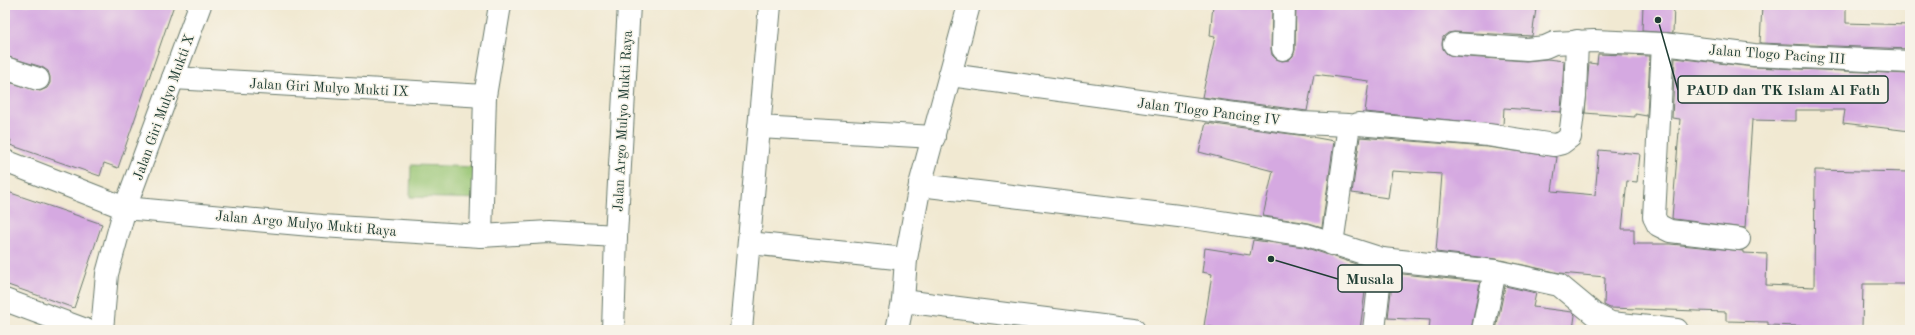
<svg xmlns="http://www.w3.org/2000/svg" width="1915" height="335" font-family="'Old Standard TT',serif">
<style>
.green{fill:#99c674;stroke:#5c8254}
.building{fill:#d5a9e1}
.lines{fill:none;stroke-linecap:round;stroke-linejoin:round}
.street-casing{stroke:#68796b;stroke-width:24}
.street{stroke:#fff;stroke-width:22}
.labels{text-anchor:middle;stroke-width:3;stroke-linejoin:round;paint-order:stroke}
.street-label{font-size:14px;fill:#1f3d34;stroke:#f7f3e8}
.leader{fill:none;stroke:#1f3d34;stroke-width:1.5}
.callout-dot{fill:#1f3d34;stroke:#f7f3e8;stroke-width:1.5}
.callout{fill:#f7f3e8;stroke:#1f3d34;stroke-width:1.5}
.callout-label{font-size:15px;text-anchor:middle;font-weight:bold;fill:#1f3d34}
</style>
<rect width="100%" height="100%" fill="#f7f3e8"/>
<filter id="ink" filterUnits="userSpaceOnUse"><feTurbulence type="fractalNoise" baseFrequency=".025" numOctaves="2"/><feDisplacementMap in="SourceGraphic" scale="8" xChannelSelector="R" yChannelSelector="G"/><feConvolveMatrix kernelMatrix="1 2 1 2 8 2 1 2 1" color-interpolation-filters="sRGB"/></filter>
<filter id="wash" filterUnits="userSpaceOnUse"><feTurbulence type="fractalNoise" baseFrequency=".012" numOctaves="4" result="noise"/><feDisplacementMap in="SourceGraphic" scale="16" xChannelSelector="R" yChannelSelector="G"/><feGaussianBlur stdDeviation="0.9" result="paint"/><feColorMatrix in="noise" values="0 0 0 0 0 0 0 0 0 0 0 0 0 0 0 0 0 1.4 0 .05"/><feComposite in="paint" operator="in"/></filter>
<g filter="url(#wash)">
<rect width="100%" height="100%" fill="#f1e9d2"/>
<path class="green" d="M411,165L483,167L482,199L410,197Z"/>
<g id="blocks">
<g class="building">
<path d="M5,5H174L118,168L104,163L100,176L10,145L11,140L5,138V81L40,91L47,88L50,83V77L48,71L42,67L5,56Z"/>
<path d="M1213,5H1272L1271,49L1272,55L1276,59L1282,61L1289,60L1293,56L1295,50L1296,5H1500L1536,9L1532,36L1454,32L1448,33L1443,37L1442,44L1443,49L1447,54L1453,56L1526,61L1547,59L1564,61L1561,112L1504,108L1503,125L1365,112L1369,81L1314,74L1307,111L1202,97L1215,37L1210,36Z"/>
<path d="M1643,5H1674L1673,33L1642,31Z"/>
<path d="M1762,5H1846V23L1910,25V49L1760,43Z"/>
<path d="M1598,54L1650,56L1647,116L1635,114V117L1585,113L1589,63L1597,64Z"/>
<path d="M1675,58L1753,67L1910,74V131L1843,123L1845,110H1796V121L1752,120L1745,228L1674,219L1672,218L1680,119L1672,118Z"/>
<path d="M1206,123L1306,136L1334,141L1322,227L1309,223L1263,216L1273,171L1199,152Z"/>
<path d="M1360,137L1487,147L1557,157L1552,191L1595,195L1599,150L1640,154L1637,182L1627,181L1622,229H1634V244H1670L1743,251V253L1767,254L1766,285L1814,287L1815,170L1910,172V284H1863L1862,328L1768,325V322L1726,321V312L1610,308L1604,305L1605,277L1560,273L1496,259L1436,252L1442,174L1392,171L1388,198L1352,193Z"/>
<path d="M5,191L102,224L74,308L5,284Z"/>
<path d="M1253,240L1304,247L1368,268L1360,330H1301L1281,326L1280,330H1232L1204,326L1212,274L1202,272L1205,248L1250,255Z"/>
<path d="M1393,273L1480,282L1471,330H1429L1430,320L1388,318Z"/>
<path d="M1505,286L1536,293L1533,307L1572,312L1575,315L1573,330H1496Z"/>
</g>
</g>
</g>
<g filter="url(#ink)">
<use href="#blocks" fill-opacity="0" stroke="#68796b" stroke-width="1"/>
<g class="lines">
<g class="street-casing">
<g id="street">
<path d="M1454,44L1527,49L1545,47L1554,43L1594,41L1663,44L1754,55L1910,62"/>
<path d="M1663,44L1654,217L1658,225L1670,231L1739,239"/>
<path d="M1283,49L1284,5"/>
<path d="M5,68L38,79"/>
<path d="M950,75L1301,123L1349,125L1332,244"/>
<path d="M173,78L485,96"/>
<path d="M1358,124L1488,135L1554,145L1562,143L1570,137L1575,96L1577,41"/>
<path d="M759,127L934,137"/>
<path d="M5,161L125,208L322,226L481,236L549,232L616,236"/>
<path d="M920,185L1187,217L1307,235L1382,259L1495,271L1559,285L1594,314L1611,323L1677,330"/>
<path d="M481,236L485,96L500,5"/>
<path d="M749,243L906,259"/>
<path d="M5,300L86,330"/>
<path d="M903,301L1134,330"/>
<path d="M102,330L107,274L125,208L200,5"/>
<path d="M613,330L616,236L629,5"/>
<path d="M741,330L770,5"/>
<path d="M897,330L903,301L906,259L920,185L969,5"/>
<path d="M1374,330L1382,259"/>
<path d="M1483,330L1495,271"/>
</g>
</g>
<use href="#street" class="street"/>
</g>
</g>
<g class="labels">
<g class="street-label">
<text transform="translate(1777 54) rotate(4)" y="5">Jalan Tlogo Pacing III</text>
<text transform="translate(329 87) rotate(3)" y="5">Jalan Giri Mulyo Mukti IX</text>
<text transform="translate(163 107) rotate(-70)" y="5">Jalan Giri Mulyo Mukti X</text>
<text transform="translate(1209 111) rotate(7)" y="5">Jalan Tlogo Pancing IV</text>
<text transform="translate(622 121) rotate(-87)" y="5">Jalan Argo Mulyo Mukti Raya</text>
<text transform="translate(306 223) rotate(5)" y="5">Jalan Argo Mulyo Mukti Raya</text>
</g>
</g>
<path class="leader" d="M1658 20L1678 90M1271 259L1338 279"/>
<g class="callout-dot">
<circle cx="1658" cy="20" r="4"/>
<circle cx="1271" cy="259" r="4"/>
</g>
<g class="callout">
<rect x="1678" y="76" width="210" height="27" rx="4"/>
<rect x="1338" y="265" width="64" height="27" rx="4"/>
</g>
<g class="callout-label">
<text x="1783" y="95">PAUD dan TK Islam Al Fath</text>
<text x="1370" y="284">Musala</text>
</g>
<rect width="1915" height="335" fill="none" stroke="#f7f3e8" stroke-width="20"/>
</svg>
